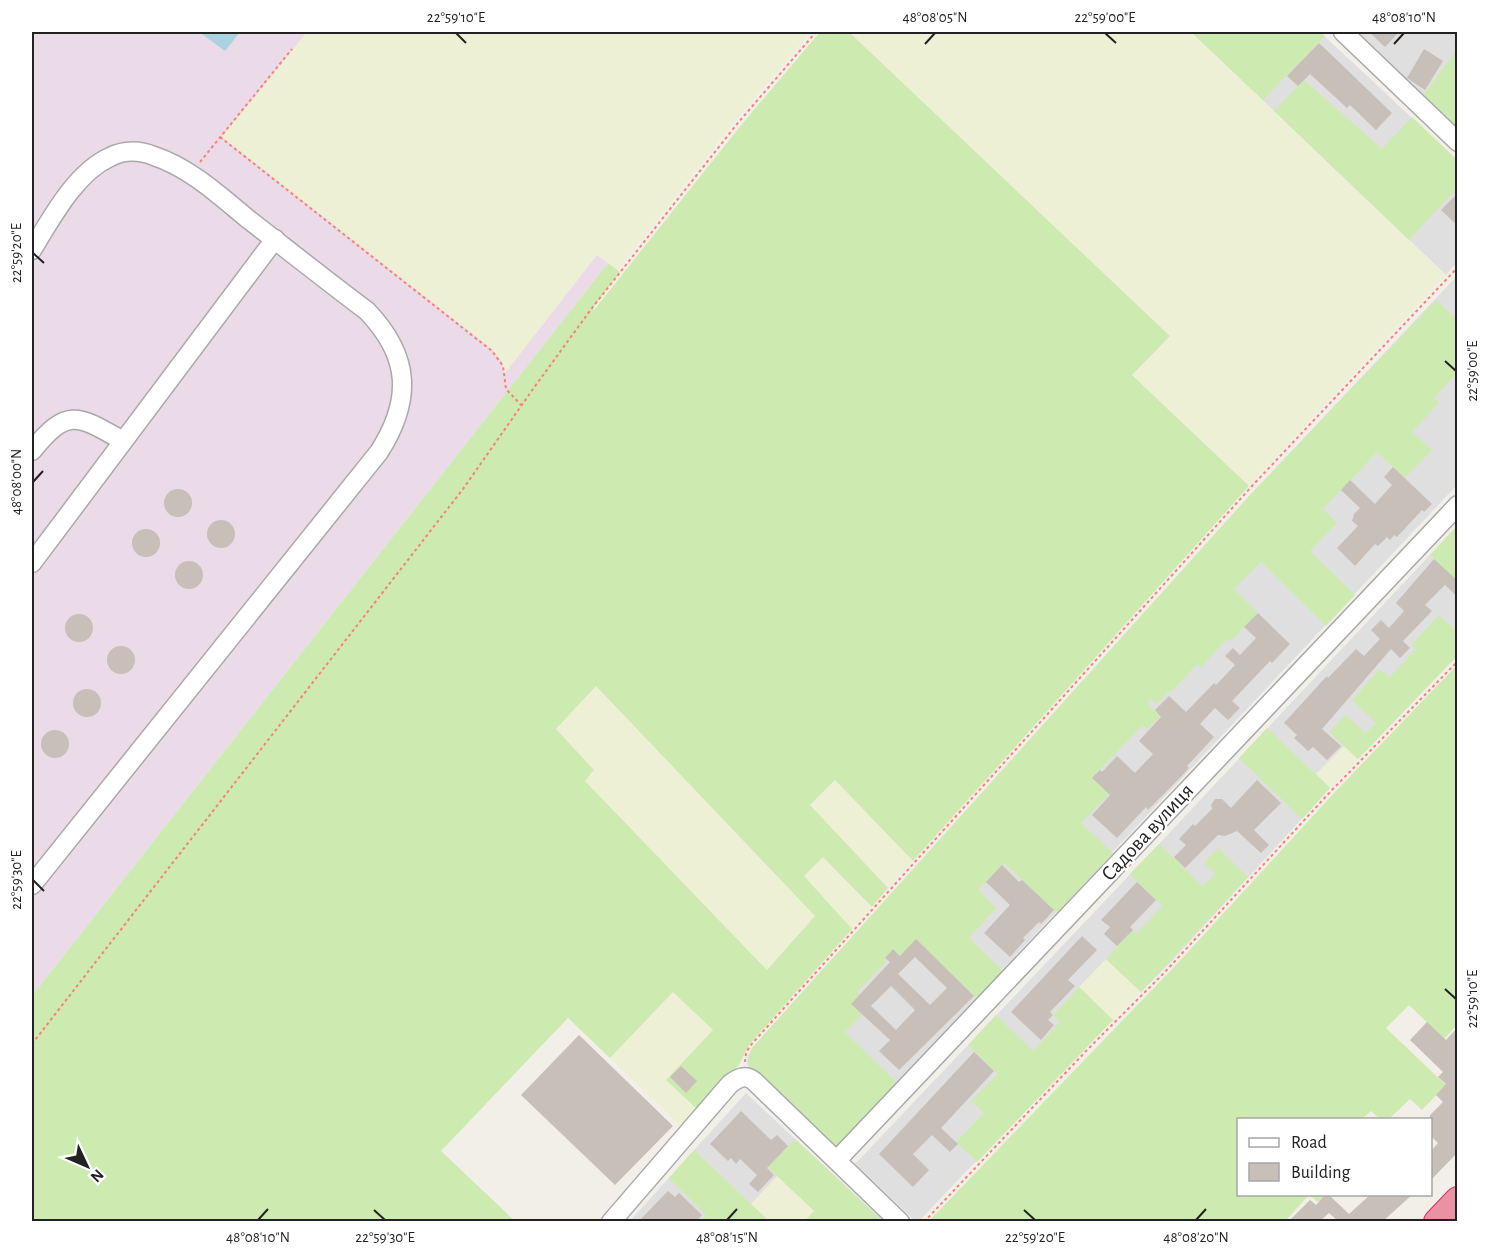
<svg xmlns="http://www.w3.org/2000/svg" width="1489" height="1253" font-family="'Alegreya Sans',sans-serif">
<style>
.residential{fill:#e0dfdf}
.industrial{fill:#ebdbe8}
.farmland{fill:#eef0d5}
.grass{fill:#cdebb0;fill-rule:evenodd}
.water{fill:#aad3df}
.building{fill:#c7bfb8;fill-rule:evenodd}
.lines{fill:none;stroke-linecap:round;stroke-linejoin:round}
.minor-casing{stroke:#a9a9a9;stroke-width:21}
.highway-casing{stroke:#dc2a67;stroke-width:28}
.path{stroke:#fa8072;stroke-width:2;stroke-dasharray:3 3;stroke-linecap:butt}
.minor{stroke:#fff;stroke-width:18}
.highway{stroke:#e892a2;stroke-width:26}
.ticks{fill:none;stroke:#222;stroke-width:2}
.labels{text-anchor:middle;stroke-width:5;stroke-linejoin:round;paint-order:stroke}
.street-label{font-size:21px;fill:#222;stroke:#fff}
.neatline{fill:none;stroke:#222;stroke-width:2}
.ticks-label{font-size:15px;text-anchor:middle;fill:#222}
</style>
<rect width="100%" height="100%" fill="#f2efe9"/>
<g class="residential">
<path d="M1191,32H1320L1457,160V262L1446,275Z"/>
<path d="M1352,32H1457V134Z"/>
<path d="M1457,276V485L834,1149L750,1069L747,1063L748,1056L752,1048L1250,495Z"/>
<path d="M1457,526V656L1330,788L1169,964L1086,1046L919,1221H915L855,1164L1159,844Z"/>
<path d="M746,1093L883,1221L629,1222Z"/>
</g>
<path class="industrial" d="M32,32H305L608,263L32,996Z"/>
<g class="farmland">
<path d="M305,32H811L735,121L618,270L597,255L505,373L501,360L493,350L222,137L306,33Z"/>
<path d="M849,32H1191L1446,275L1249,486L1132,375L1170,336Z"/>
<path d="M596,686L815,916L767,971L584,781L594,771L556,729Z"/>
<path d="M1344,746L1358,759L1330,788L1316,774Z"/>
<path d="M835,780L913,861L888,888L810,806Z"/>
<path d="M823,856L872,907L852,929L803,877Z"/>
<path d="M1106,959L1141,992L1113,1020L1079,987Z"/>
<path d="M673,991L713,1030L667,1080L700,1112L684,1130L610,1058Z"/>
<path d="M777,1176L815,1211L805,1221H769L751,1204Z"/>
</g>
<g class="grass">
<path d="M820,32H849L1170,336L1132,375L1249,486L913,861L835,780L810,805L888,888L872,907L823,857L804,876L852,929L749,1045L739,1065L700,1112L666,1080L713,1030L673,992L610,1058L568,1018L441,1151L515,1221H32V996L608,263L620,272L593,308L594,310L742,124ZM596,686L815,916L767,970L585,781L594,770L556,729Z"/>
<path d="M1191,32H1320L1325,36L1263,100Z"/>
<path d="M1457,50V134L1421,98Z"/>
<path d="M1304,80L1382,149L1412,117L1457,160V188L1409,240L1274,111Z"/>
<path d="M1436,300L1457,319V373L1434,398L1439,403L1412,432L1432,450L1405,478L1377,452L1323,509L1337,523L1310,551L1355,595L1326,626L1261,562L1234,589L1258,613L1231,641L1227,639L1201,667L1197,664L1171,692L1169,691L1157,704L1151,699L1147,703L1160,716L1147,729L1143,725L1092,778L1109,794L1081,823L1113,853L1057,913L1004,863L978,890L996,908L969,938L1003,971L977,998L916,940L900,956L893,949L884,959L886,962L857,992L859,995L851,1004L862,1015L845,1032L897,1083L834,1149L754,1075C747,1065 747,1059 752,1048L1250,495Z"/>
<path d="M1457,526V581L1430,555Z"/>
<path d="M1439,615L1457,632V656L1358,759L1329,732L1345,715L1366,733L1376,723L1352,700L1380,669L1390,677L1416,649L1412,644Z"/>
<path d="M1457,665V1025L1444,1039L1409,1005L1386,1028L1446,1085L1422,1110L1410,1099L1389,1119H1380L1371,1111L1362,1119L1238,1120V1194L1326,1195L1318,1202L1309,1195L1287,1219L1289,1221L928,1222L1176,965L1335,792Z"/>
<path d="M1267,728L1330,788L1302,819L1239,758Z"/>
<path d="M1159,844L1203,886L1215,874L1204,863L1218,848L1248,877L1141,992L1106,959L1133,930L1137,933L1162,906L1130,874Z"/>
<path d="M1079,987L1113,1020L977,1162L956,1142L984,1113L971,1101L998,1074L968,1045L996,1015L1033,1051L1060,1022L1053,1015Z"/>
<path d="M795,1139L883,1221H805L814,1211L768,1167Z"/>
<path d="M694,1150L769,1221H700L706,1215L669,1178Z"/>
</g>
<path class="water" d="M199,32H240L225,51Z"/>
<g class="building">
<path d="M1369,32H1399L1385,47Z"/>
<path d="M1319,43L1392,113L1376,130L1350,105L1347,108L1310,74L1298,86L1287,76Z"/>
<path d="M1424,49L1443,61L1425,90L1407,78Z"/>
<path d="M1458,193V226L1441,210Z"/>
<path d="M1393,467L1432,504L1424,512L1422,510L1397,537L1394,535L1390,540L1387,537L1378,546L1375,544L1355,566L1337,548L1358,526L1352,521L1354,514L1360,508L1341,490L1350,480L1375,504L1392,485L1384,477Z"/>
<circle cx="178" cy="503" r="14"/>
<circle cx="221" cy="534" r="14"/>
<circle cx="146" cy="543" r="14"/>
<path d="M1434,559L1458,581V597L1445,585L1425,605L1432,611L1403,641L1410,648L1400,658L1391,649L1322,729L1341,746L1327,760L1313,747L1308,751L1294,738L1297,735L1284,723L1327,676L1328,678L1356,649L1364,656L1380,639L1371,630L1381,620L1389,628L1404,611L1396,603Z"/>
<circle cx="189" cy="575" r="14"/>
<path d="M1258,613L1290,644L1272,663L1270,661L1232,701L1240,708L1228,720L1215,708L1200,724L1214,737L1187,766L1189,768L1174,784L1148,810L1146,807L1117,838L1092,815L1110,795L1092,778L1100,770L1102,772L1117,756L1135,773L1153,754L1139,741L1161,717L1155,710L1169,696L1186,712L1214,683L1216,685L1235,665L1225,656L1233,648L1240,655L1256,638L1244,627Z"/>
<circle cx="79" cy="628" r="14"/>
<circle cx="121" cy="660" r="14"/>
<circle cx="87" cy="703" r="14"/>
<circle cx="55" cy="744" r="14"/>
<path d="M1257,780L1281,803L1254,830L1269,845L1261,853L1237,831L1225,836L1218,835L1185,868L1174,857L1186,845L1179,839L1193,824L1195,826L1212,809L1211,805L1215,799H1222L1231,808Z"/>
<path d="M1002,865L1019,882L1022,880L1054,910L1041,924L1039,922L1023,938L1025,940L1010,957L984,933L1010,905L986,882Z"/>
<path d="M1137,882L1156,900L1130,927L1133,930L1117,946L1104,934L1110,927L1101,920Z"/>
<path d="M1082,936L1097,950L1068,980L1075,986L1050,1012L1053,1015L1048,1020L1054,1025L1041,1040L1011,1012Z"/>
<path d="M916,939L974,996L899,1070L879,1051L890,1040L851,1004L890,962L885,958L893,949L900,956ZM915,957L947,988L930,1005L898,974ZM891,986L915,1010L896,1030L871,1006Z"/>
<path d="M1427,1022L1446,1040L1458,1027V1152L1431,1180V1151L1438,1143L1431,1136L1430,1115L1443,1102L1436,1095L1446,1084L1438,1077L1443,1072L1410,1040Z"/>
<path d="M579,1035L673,1126L615,1185L521,1095Z"/>
<path d="M974,1052L994,1071L941,1128L958,1144L950,1152L932,1135L913,1154L929,1170L913,1187L879,1154Z"/>
<path d="M681,1066L697,1081L686,1093L670,1077Z"/>
<path d="M741,1111L771,1140L777,1135L788,1146L767,1168L774,1175L758,1192L749,1184L757,1175L740,1159L736,1164L731,1158L728,1161L710,1144Z"/>
<path d="M668,1191L675,1197L679,1193L702,1215L697,1221H639Z"/>
<path d="M1326,1194H1328L1349,1214L1371,1194H1413L1383,1221H1338L1329,1213L1320,1221H1289L1310,1200L1316,1205Z"/>
</g>
<g class="lines">
<g class="minor-casing">
<g id="minor">
<path d="M1343,32L1458,142"/>
<path d="M32,250C51,219 75,173 110,157C124,150 139,150 154,156C190,168 219,195 248,219C288,250 327,281 367,311C411,357 412,400 379,452L32,885"/>
<path d="M32,451C67,407 78,415 123,441"/>
<path d="M32,563L275,239"/>
<path d="M837,1160L1458,505"/>
<path d="M611,1222L730,1084C738,1078 745,1074 754,1081L900,1222"/>
</g>
</g>
<g class="highway-casing">
<path id="highway" d="M1437,1222L1458,1200"/>
</g>
<g class="path">
<path d="M220,137L492,351L503,366L506,389L521,405"/>
<path d="M200,162L292,49"/>
<path d="M32,1044L463,489L533,389L592,308L737,124L816,32"/>
<path d="M745,1062L746,1053L750,1046L1252,486L1458,267"/>
<path d="M924,1222L1088,1049L1164,973L1331,791L1458,661"/>
</g>
<use href="#minor" class="minor"/>
<use href="#highway" class="highway"/>
</g>
<path class="ticks" d="M456,33L466,43M1105,33L1116,43M925,44L935,33M1394,44L1404,33M33,253L44,263M1445,361L1456,371M33,482L43,471M33,880L44,891M1445,989L1456,999M374,1210L385,1220M1024,1210L1035,1220M258,1220L268,1209M727,1220L737,1209M1196,1220L1206,1209"/>
<g class="labels">
<g class="street-label">
<text transform="translate(1147 832) rotate(-47)" y="7">Садова вулиця</text>
</g>
</g>
<rect width="1489" height="1253" fill="none" stroke="#ffffff" stroke-width="66"/>
<rect x="1237" y="1118" width="195" height="78" fill="#ffffff" stroke="#a7a7a7" stroke-width="1.5"/>
<rect x="1249" y="1138" width="30" height="9" fill="#ffffff" stroke="#a7a7a7" stroke-width="1.5"/>
<text x="1291" y="1148" font-size="18" fill="#222222">Road</text>
<rect x="1249" y="1163" width="30" height="18" fill="#c7bfb8" stroke="#a7a7a7" stroke-width="1.5"/>
<text x="1291" y="1178" font-size="18" fill="#222222">Building</text>
<g transform="translate(87 1166) rotate(134)" stroke="#ffffff" stroke-width="4.5" paint-order="stroke">
<path d="M0-4.5L10 22L0 15L-10 22Z" fill="#222222"/>
<text y="-9" font-size="16" font-weight="bold" text-anchor="middle" fill="#222222">N</text>
</g>
<rect x="33" y="33" width="1423" height="1187" class="neatline"/>
<g class="ticks-label">
<text x="456" y="22">22°59'10"E</text>
<text x="935" y="22">48°08'05"N</text>
<text x="1105" y="22">22°59'00"E</text>
<text x="1404" y="22">48°08'10"N</text>
<text transform="translate(16 253) rotate(-90)" y="5">22°59'20"E</text>
<text transform="translate(1472 371) rotate(-90)" y="5">22°59'00"E</text>
<text transform="translate(16 482) rotate(-90)" y="5">48°08'00"N</text>
<text transform="translate(16 880) rotate(-90)" y="5">22°59'30"E</text>
<text transform="translate(1472 999) rotate(-90)" y="5">22°59'10"E</text>
<text x="258" y="1242">48°08'10"N</text>
<text x="385" y="1242">22°59'30"E</text>
<text x="727" y="1242">48°08'15"N</text>
<text x="1035" y="1242">22°59'20"E</text>
<text x="1196" y="1242">48°08'20"N</text>
</g>
</svg>
